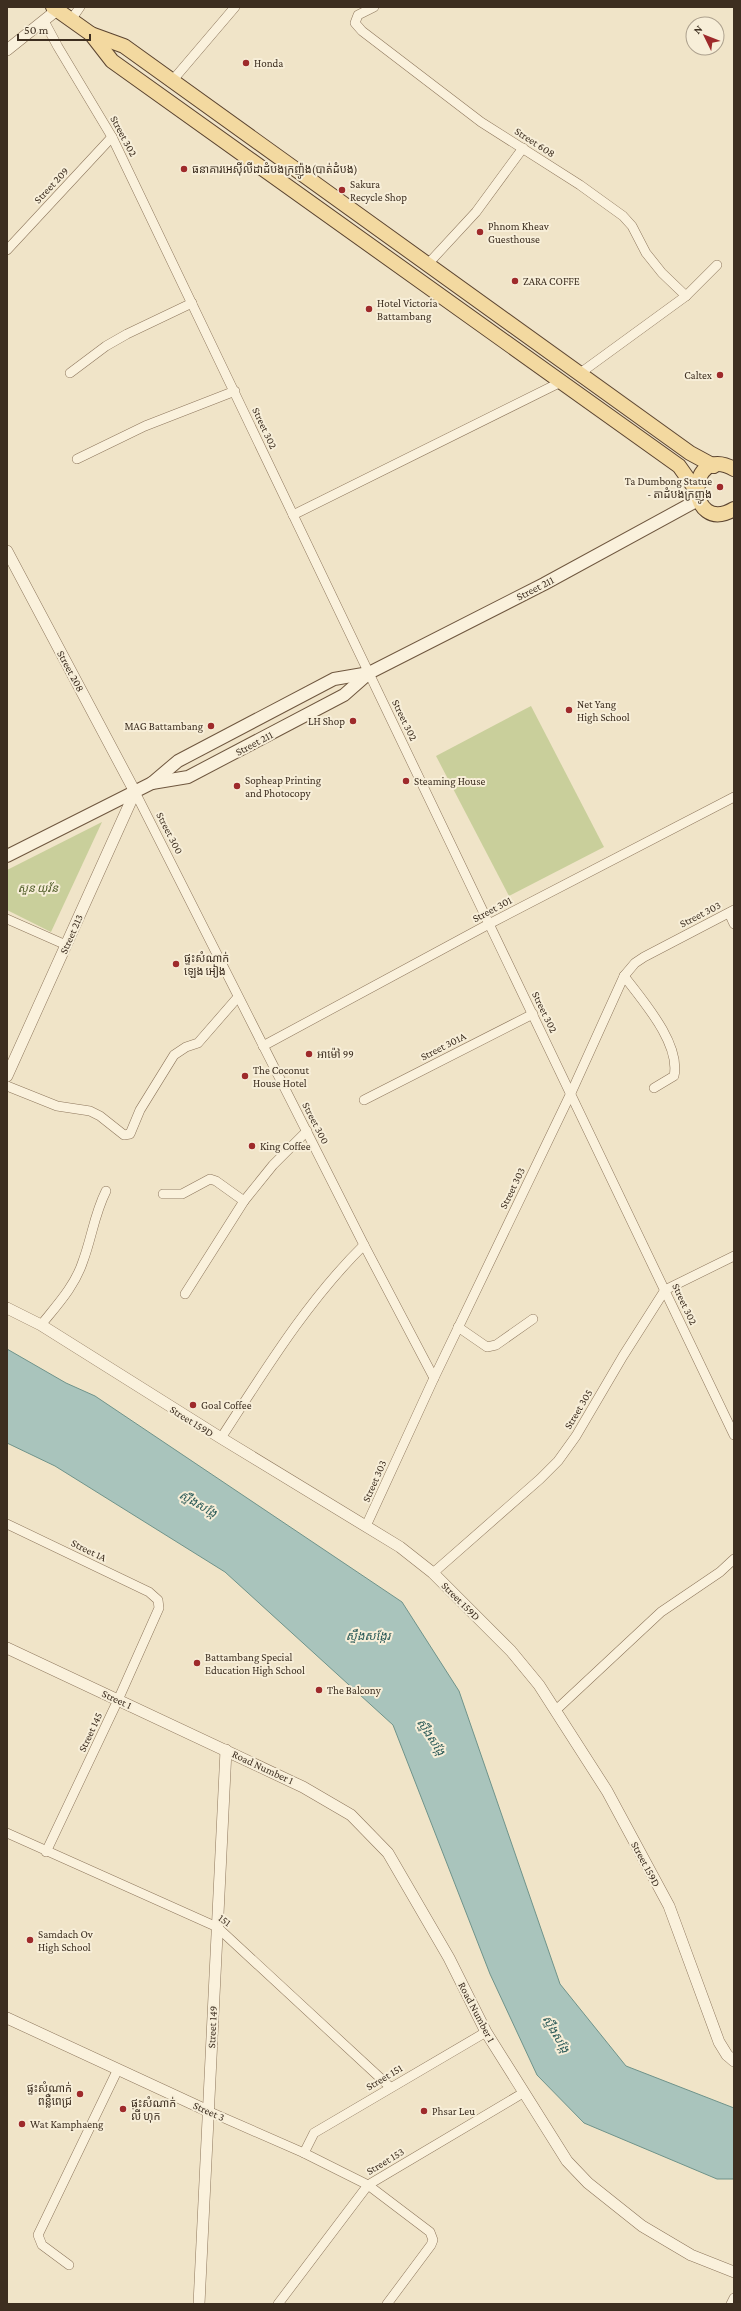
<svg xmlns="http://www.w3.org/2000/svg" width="741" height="2311" font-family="'Crimson Pro','Noto Sans Khmer',serif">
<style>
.green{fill:#c9cf9b}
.water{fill:#a9c4bc;stroke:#6f938a}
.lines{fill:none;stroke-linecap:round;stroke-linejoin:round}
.minor-casing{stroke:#8d765c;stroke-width:10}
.tertiary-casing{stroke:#8d765c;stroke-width:12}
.secondary-casing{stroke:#6f573f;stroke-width:14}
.primary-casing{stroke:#5b4430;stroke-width:16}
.minor{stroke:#faf1dc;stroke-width:9}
.tertiary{stroke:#faf1dc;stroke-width:11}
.secondary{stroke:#faf1dc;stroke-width:12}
.primary{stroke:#f3d9a0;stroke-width:14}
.poi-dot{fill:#9e2a2b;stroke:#f7eed8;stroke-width:1.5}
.labels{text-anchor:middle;stroke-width:4;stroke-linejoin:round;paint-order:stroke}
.poi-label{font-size:11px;fill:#3d2e20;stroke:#f7eed8;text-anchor:start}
.street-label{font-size:11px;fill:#3d2e20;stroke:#f7eed8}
.park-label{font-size:11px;font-style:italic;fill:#4d5a26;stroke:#f7eed8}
.water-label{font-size:12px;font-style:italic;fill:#2f5d5a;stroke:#f7eed8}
</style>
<rect width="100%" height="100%" fill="#f0e4c8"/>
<g class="green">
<path d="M531,706L604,847L509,896L436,756Z"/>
<path d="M102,822L51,932L7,910V870Z"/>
</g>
<path class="water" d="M7,1349L66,1383L95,1396L402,1602L459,1691L560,1984L626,2066L734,2108V2179H717L584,2123L537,2075L490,1974L393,1725L225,1572L55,1466L7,1443Z"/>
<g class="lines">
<g class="minor-casing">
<g id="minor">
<path d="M374,7L358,15L355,23L362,31L481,122L580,185L623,216L632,226L646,253L662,273L686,296"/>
<path d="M71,20L80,7"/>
<path d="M44,21L58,47L112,137L734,1435"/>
<path d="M172,81L235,7"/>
<path d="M7,250L112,137"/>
<path d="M427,265L476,212L523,148"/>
<path d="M70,373L106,346L127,334L192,303"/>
<path d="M579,374L686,296L717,265"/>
<path d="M77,459L145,426L235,391"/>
<path d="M293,515L561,382"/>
<path d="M135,792L364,1245L434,1378"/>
<path d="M729,913L734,924"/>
<path d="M7,919L66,945"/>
<path d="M624,976C643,1001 681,1044 674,1076L654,1088"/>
<path d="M263,1046L489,924L734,797"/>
<path d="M7,1086L57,1106L90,1111L100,1116L124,1135L130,1134L140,1110L174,1055L186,1047L198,1043L238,997"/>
<path d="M364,1100L533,1014"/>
<path d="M163,1194H182L210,1179L216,1181L244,1201"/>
<path d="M185,1294L244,1201L273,1165L307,1131"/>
<path d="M41,1325C57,1305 75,1286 83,1261C92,1237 94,1215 106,1191"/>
<path d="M458,1327L487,1347L496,1345L533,1319"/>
<path d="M221,1438C264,1372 307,1301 364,1245"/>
<path d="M7,1524L149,1592L158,1600L159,1608L118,1700L46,1852"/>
<path d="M366,1526L434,1378L571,1093L624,976L635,963L644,957L734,910"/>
<path d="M433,1573L540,1479L558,1461L576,1436L623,1356L665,1290L734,1256"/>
<path d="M556,1710L661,1612L720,1572L734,1559"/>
<path d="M7,1833L217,1927L390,2087"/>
<path d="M208,2111L304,2153L368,2185L430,2232L433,2240L431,2245L387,2304"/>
<path d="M304,2153L314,2133L486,2032"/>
<path d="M69,2265L42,2245L38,2235L118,2069"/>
<path d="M278,2304L368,2185L523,2093"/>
<path d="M731,2304L734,2298"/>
</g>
</g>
<g class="tertiary-casing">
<g id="tertiary">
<path d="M7,50L57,10L55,7"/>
<path d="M7,551L135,792L7,1076"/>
<path d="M7,1308L41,1325L221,1438L400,1547L433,1573L511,1651L539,1685L607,1791L669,1906L719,2042L727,2055L734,2061"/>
<path d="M7,1648L303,1787L351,1815L388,1853L449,1958L486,2032L567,2161L588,2183L642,2226L691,2255L734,2272"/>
<path d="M7,2018L208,2111"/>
<path d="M199,2304L226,1750"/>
</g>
</g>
<g class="secondary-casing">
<g id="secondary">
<path d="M152,783L188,777L344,695L369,673L544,584L698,500"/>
<path d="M7,856L152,783L178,761L334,679L369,673"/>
</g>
</g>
<g class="primary-casing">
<g id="primary">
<path d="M53,7L91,34L124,46L690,453L714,466"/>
<path d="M91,34L112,61L679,466L696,490"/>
<path d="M734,469C685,442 686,537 734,509"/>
</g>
</g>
<use href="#minor" class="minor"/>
<use href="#tertiary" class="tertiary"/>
<use href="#secondary" class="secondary"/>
<use href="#primary" class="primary"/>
</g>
<g class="poi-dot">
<circle cx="246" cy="63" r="4"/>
<circle cx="184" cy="169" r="4"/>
<circle cx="342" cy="190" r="4"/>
<circle cx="480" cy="232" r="4"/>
<circle cx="515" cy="281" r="4"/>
<circle cx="369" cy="309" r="4"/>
<circle cx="720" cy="375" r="4"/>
<circle cx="720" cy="487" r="4"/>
<circle cx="569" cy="710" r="4"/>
<circle cx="353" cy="721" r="4"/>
<circle cx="211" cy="726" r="4"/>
<circle cx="406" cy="781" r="4"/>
<circle cx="237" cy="786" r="4"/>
<circle cx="176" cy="964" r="4"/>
<circle cx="309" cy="1054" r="4"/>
<circle cx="245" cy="1076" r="4"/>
<circle cx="252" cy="1146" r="4"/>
<circle cx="193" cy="1405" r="4"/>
<circle cx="197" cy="1663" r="4"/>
<circle cx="319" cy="1690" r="4"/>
<circle cx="30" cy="1940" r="4"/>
<circle cx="80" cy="2094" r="4"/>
<circle cx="123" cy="2109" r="4"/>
<circle cx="424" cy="2111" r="4"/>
<circle cx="22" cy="2124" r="4"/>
</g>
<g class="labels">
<g class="poi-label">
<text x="254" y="67">Honda</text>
<text x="192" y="173">ធនាគារអេស៊ីលីដាដំបងក្រញ៉ូង(បាត់ដំបង)</text>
<text x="350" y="188">Sakura<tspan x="350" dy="13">Recycle Shop</tspan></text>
<text x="488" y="230">Phnom Kheav<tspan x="488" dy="13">Guesthouse</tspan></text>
<text x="523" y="285">ZARA COFFE</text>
<text x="377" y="307">Hotel Victoria<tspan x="377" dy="13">Battambang</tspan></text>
<text x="712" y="379" text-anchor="end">Caltex</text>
<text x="712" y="485" text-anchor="end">Ta Dumbong Statue<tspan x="712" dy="13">- តាដំបងក្រញូង</tspan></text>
<text x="577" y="708">Net Yang<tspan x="577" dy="13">High School</tspan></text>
<text x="345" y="725" text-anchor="end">LH Shop</text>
<text x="203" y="730" text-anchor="end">MAG Battambang</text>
<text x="245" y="784">Sopheap Printing<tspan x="245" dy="13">and Photocopy</tspan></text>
<text x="414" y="785">Steaming House</text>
<text x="184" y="962">ផ្ទះសំណាក់<tspan x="184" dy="13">ឡេង អៀង</tspan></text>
<text x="317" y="1058">អាម៉ៅ 99</text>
<text x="253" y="1074">The Coconut<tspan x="253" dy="13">House Hotel</tspan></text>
<text x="260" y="1150">King Coffee</text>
<text x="201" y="1409">Goal Coffee</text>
<text x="205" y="1661">Battambang Special<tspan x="205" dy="13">Education High School</tspan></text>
<text x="327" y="1694">The Balcony</text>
<text x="38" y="1938">Samdach Ov<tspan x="38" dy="13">High School</tspan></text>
<text x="72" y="2092" text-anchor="end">ផ្ទះសំណាក់<tspan x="72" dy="13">ពន្លឺពេជ្រ</tspan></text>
<text x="131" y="2107">ផ្ទះសំណាក់<tspan x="131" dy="13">លី ហុក</tspan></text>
<text x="432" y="2115">Phsar Leu</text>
<text x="30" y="2128">Wat Kamphaeng</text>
</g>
<g class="street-label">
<text transform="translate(124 136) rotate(62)" y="4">Street 302</text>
<text transform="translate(535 142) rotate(33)" y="4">Street 608</text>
<text transform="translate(51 185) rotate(-47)" y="4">Street 209</text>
<text transform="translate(265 428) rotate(65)" y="4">Street 302</text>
<text transform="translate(535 588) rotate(-27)" y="4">Street 211</text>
<text transform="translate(71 671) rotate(62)" y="4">Street 208</text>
<text transform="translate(405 720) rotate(64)" y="4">Street 302</text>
<text transform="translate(254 743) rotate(-28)" y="4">Street 211</text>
<text transform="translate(170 833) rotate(63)" y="4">Street 300</text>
<text transform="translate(492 909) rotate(-28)" y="4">Street 301</text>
<text transform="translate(700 914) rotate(-27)" y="4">Street 303</text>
<text transform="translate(71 934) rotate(-66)" y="4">Street 213</text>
<text transform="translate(545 1012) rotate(64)" y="4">Street 302</text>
<text transform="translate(443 1046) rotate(-27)" y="4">Street 301A</text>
<text transform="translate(316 1123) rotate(63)" y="4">Street 300</text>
<text transform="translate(512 1188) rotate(-64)" y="4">Street 303</text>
<text transform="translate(685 1304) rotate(65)" y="4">Street 302</text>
<text transform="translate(578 1409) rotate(-59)" y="4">Street 305</text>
<text transform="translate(192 1421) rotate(32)" y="4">Street 159D</text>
<text transform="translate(374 1481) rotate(-66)" y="4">Street 303</text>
<text transform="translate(89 1550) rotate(26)" y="4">Street 1A</text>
<text transform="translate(461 1601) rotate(45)" y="4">Street 159D</text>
<text transform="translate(117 1699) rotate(25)" y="4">Street 1</text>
<text transform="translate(90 1732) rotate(-65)" y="4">Street 145</text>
<text transform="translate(263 1767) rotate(25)" y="4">Road Number 1</text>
<text transform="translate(646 1864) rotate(62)" y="4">Street 159D</text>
<text transform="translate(225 1920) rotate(36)" y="4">151</text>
<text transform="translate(477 2012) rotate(62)" y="4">Road Number 1</text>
<text transform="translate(212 2027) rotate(-87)" y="4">Street 149</text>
<text transform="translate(384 2077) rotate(-31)" y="4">Street 151</text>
<text transform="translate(209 2111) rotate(24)" y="4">Street 3</text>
<text transform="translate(385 2161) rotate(-31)" y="4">Street 153</text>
</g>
<g class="park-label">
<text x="38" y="892">សួន យុវ័ន</text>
</g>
<g class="water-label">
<text transform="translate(198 1504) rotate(30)" y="4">ស្ទឹងសង្កែ</text>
<text x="368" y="1640">ស្ទឹងសង្កែរ</text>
<text transform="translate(431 1737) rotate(57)" y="4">ស្ទឹងសង្កែ</text>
<text transform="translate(556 2034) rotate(60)" y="4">ស្ទឹងសង្កែ</text>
</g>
</g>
<rect width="741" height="2311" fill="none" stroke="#3d2e20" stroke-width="16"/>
<g transform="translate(705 36) rotate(313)"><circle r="19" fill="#f7eed8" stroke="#ada18e"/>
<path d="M0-3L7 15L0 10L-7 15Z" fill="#9e2a2b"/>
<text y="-6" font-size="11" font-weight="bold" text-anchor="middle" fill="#3d2e20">N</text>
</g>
<path d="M18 34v6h72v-6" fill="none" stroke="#3d2e20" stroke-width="2"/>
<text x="24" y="34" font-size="12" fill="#3d2e20" stroke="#f7eed8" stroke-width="3" paint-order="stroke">50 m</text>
</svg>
